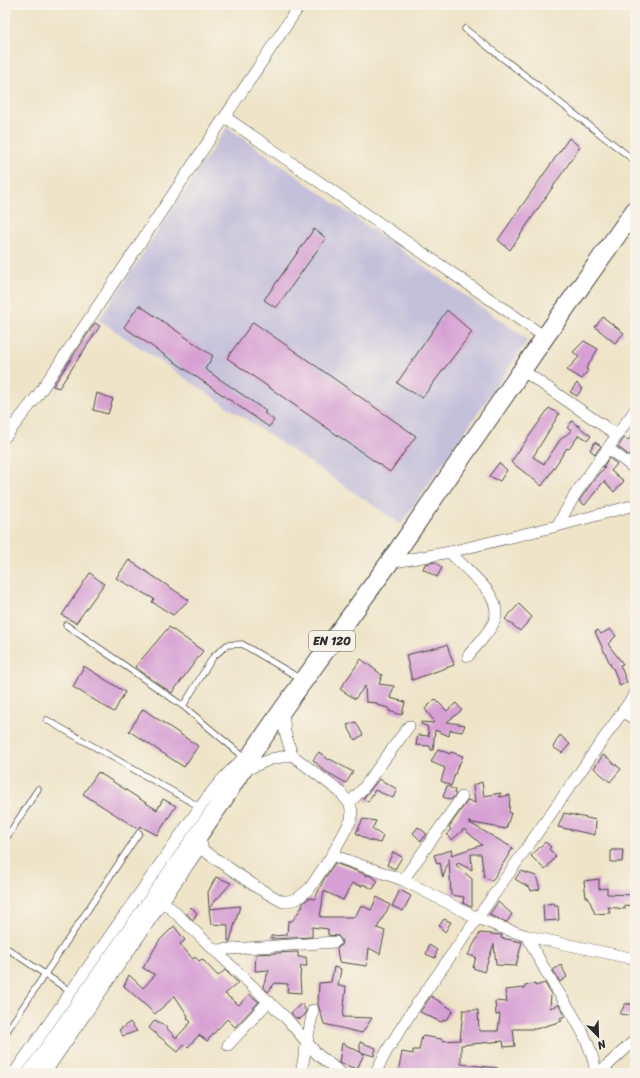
<svg xmlns="http://www.w3.org/2000/svg" width="640" height="1078" font-family="Sriracha,sans-serif">
<style>
.industrial{fill:#c5c0da}
.building{fill:#d7a0d4}
.lines{fill:none;stroke-linecap:round;stroke-linejoin:round}
.lane-casing{stroke:#484743;stroke-width:7}
.street-casing{stroke:#484743;stroke-width:12}
.primary-casing{stroke:#484743;stroke-width:20}
.lane{stroke:#fff;stroke-width:5.5}
.street{stroke:#fff;stroke-width:11}
.primary{stroke:#fff;stroke-width:18}
.labels{text-anchor:middle;stroke-width:3.5;stroke-linejoin:round;paint-order:stroke}
.shield{fill:#f7f3e8;stroke:#686764;stroke-width:1}
.shield-label{font-size:12px;font-weight:bold;fill:#2b2b2b}
</style>
<rect width="100%" height="100%" fill="#f7f3e8"/>
<filter id="ink" filterUnits="userSpaceOnUse"><feTurbulence type="fractalNoise" baseFrequency=".025" numOctaves="2"/><feDisplacementMap in="SourceGraphic" scale="8" xChannelSelector="R" yChannelSelector="G"/><feConvolveMatrix kernelMatrix="1 2 1 2 8 2 1 2 1" color-interpolation-filters="sRGB"/></filter>
<filter id="wash" filterUnits="userSpaceOnUse"><feTurbulence type="fractalNoise" baseFrequency=".012" numOctaves="4" result="noise"/><feDisplacementMap in="SourceGraphic" scale="16" xChannelSelector="R" yChannelSelector="G"/><feGaussianBlur stdDeviation="0.9" result="paint"/><feColorMatrix in="noise" values="0 0 0 0 0 0 0 0 0 0 0 0 0 0 0 0 0 1.4 0 .05"/><feComposite in="paint" operator="in"/></filter>
<g filter="url(#wash)">
<rect width="100%" height="100%" fill="#efe4c8"/>
<path class="industrial" d="M227,127L528,340L401,524L99,320Z"/>
<g id="blocks">
<g class="building">
<path d="M569,138L580,147L510,250L498,240Z"/>
<path d="M314,229L326,238L276,308L264,300Z"/>
<path d="M139,305L213,356L205,369L266,411L264,413L274,420L269,427L124,327Z"/>
<path d="M447,310L472,332L422,398L397,383Z"/>
<path d="M603,317L624,333L615,343L595,327Z"/>
<path d="M253,322L416,436L390,472L227,358Z"/>
<path d="M95,323L100,326L59,388L53,386Z"/>
<path d="M584,341L598,349L586,369L588,370L582,379L567,370L579,357L573,352Z"/>
<path d="M577,383L582,389L577,396L570,392Z"/>
<path d="M97,393L113,399L108,414L93,410Z"/>
<path d="M549,408L559,414L533,457L544,464L560,440L572,430L567,428L572,421L578,426L579,425V427L591,436L588,440L579,435L569,449L567,448L542,486L511,462Z"/>
<path d="M635,433V451L630,456L618,447L624,438L628,440Z"/>
<path d="M595,442L601,446L595,454L590,450Z"/>
<path d="M609,458L617,464L611,471L624,481L614,492L604,481L585,505L579,501L599,473L605,468L603,467Z"/>
<path d="M499,463L507,470L500,481L489,476Z"/>
<path d="M129,560L189,600L173,615L152,602L154,599L116,578Z"/>
<path d="M435,562L442,568L437,577L423,569L425,564Z"/>
<path d="M90,573L104,584L76,623L62,615Z"/>
<path d="M519,604L532,617L520,631L505,619Z"/>
<path d="M169,627L203,651L172,693L135,667Z"/>
<path d="M610,629L616,636L608,644L623,664L620,665L627,682L620,686L613,668H612L595,632L598,630L601,634Z"/>
<path d="M447,645L454,665L412,680L406,655Z"/>
<path d="M361,659L382,675L379,684L394,686L390,698L405,702L402,715L389,711V708L377,705V703L366,702L365,686L355,699L340,689Z"/>
<path d="M84,666L125,692L114,712L73,687Z"/>
<path d="M435,699L447,711L456,703L462,710L447,722L465,725L462,732L450,730L449,736L435,730L433,750H431L430,746L416,745L418,735L429,736L427,726L421,724V722L433,723L434,721L425,709Z"/>
<path d="M143,709L198,746L184,767L129,731Z"/>
<path d="M356,722L363,735L355,740L347,725Z"/>
<path d="M560,735L570,744L562,753L553,747Z"/>
<path d="M438,749L450,754L451,752L463,756L459,765H458L451,786L441,781L445,768L431,762Z"/>
<path d="M319,752L329,760L330,759L353,772L346,783L325,771L313,760Z"/>
<path d="M603,755L611,760V761L621,769L610,782L594,768Z"/>
<path d="M98,772L157,810L163,799L176,806L157,835L140,826L138,829L83,794Z"/>
<path d="M379,779L397,789L393,798L375,790L368,802L363,799Z"/>
<path d="M482,782L484,796L501,793L499,797L510,795L509,813H511L506,829L468,822L513,848L492,881L484,877L481,854H471L472,870L458,863L456,865L472,879V907H471L463,903L464,897L451,895L449,859L443,878L440,863L437,864L434,855L452,850L451,855L482,845L464,829L452,840L447,834L451,829L449,827L468,800L475,803L473,785Z"/>
<path d="M447,786L455,790L454,793L456,794L451,800L443,797Z"/>
<path d="M564,813L596,820L595,835L558,827Z"/>
<path d="M363,819L376,821L372,829L383,836L380,843L368,840L356,833Z"/>
<path d="M418,827L427,834L421,841L413,833Z"/>
<path d="M545,842L551,847L549,849L556,856L545,870L531,856Z"/>
<path d="M611,850H623L622,862H611Z"/>
<path d="M393,852L402,857L395,869L387,865Z"/>
<path d="M335,863L367,875L366,876L368,875L371,876L378,881L373,889L363,884L362,886L352,883L343,900L324,891L320,917H355L361,905L371,910L377,897L390,905L377,928L385,931L380,954L369,948L367,966L339,962L337,949L341,945L342,941L338,936L328,935V929L312,927V937L271,939V936L287,935L288,921H292L302,907L303,903L309,898L315,899L323,881Z"/>
<path d="M521,871L536,876L540,889L531,891L530,888L515,879Z"/>
<path d="M216,877L231,883L209,908L208,892Z"/>
<path d="M599,879V889L607,888V894L635,895V906L625,905V909L608,907L610,913L595,914L588,897H586L584,881Z"/>
<path d="M400,890L411,896L403,911L392,906Z"/>
<path d="M498,902L512,914L507,922L489,915Z"/>
<path d="M553,903L554,905H558L559,920L544,921L543,905Z"/>
<path d="M240,906L230,941H228V925L211,924L209,909Z"/>
<path d="M191,907L197,913L193,920L187,914Z"/>
<path d="M444,919L451,922L445,932L439,926Z"/>
<path d="M174,926L185,940L180,944L193,959L195,957L199,961L202,959L218,976L225,970L238,983L225,994L239,1005L249,994L259,1002L235,1027L227,1019L207,1041L199,1035L188,1047L185,1044L178,1052L149,1028L155,1020L164,1025L176,1038L191,1022L187,1018L188,1016L175,996L155,1014L124,986L129,975L143,988L155,975L143,968L159,941Z"/>
<path d="M480,933L502,935L501,938L522,942L516,966L496,965L494,944L484,972L473,968L476,957L468,955Z"/>
<path d="M429,945L437,950L435,958L426,954Z"/>
<path d="M298,952V957H306L307,966H301L300,978L301,993L287,992L288,984L275,983L268,992L263,986L269,970L255,971L256,954Z"/>
<path d="M561,965L567,977L560,982L553,970Z"/>
<path d="M334,967L341,969L338,986H346L343,1017L372,1018L362,1033L324,1024L318,1004L319,983L331,982Z"/>
<path d="M545,983L551,994L550,1008L559,1005L565,1016L560,1018L562,1021L536,1029H513L515,1046L504,1047L503,1041L461,1045V1064L498,1068L497,1073H398L402,1052L413,1054V1050H419L422,1036L442,1039V1041L460,1040L463,1010H478L479,1031H498L500,1014L496,1015L495,1001L507,1002L505,990L525,988V986L535,984V986Z"/>
<path d="M431,996L453,1010L448,1018L441,1022L420,1012Z"/>
<path d="M302,1003L306,1011L305,1015L300,1019L296,1018L291,1013Z"/>
<path d="M625,1004H635V1016L620,1014Z"/>
<path d="M130,1022L137,1031L123,1036L119,1030Z"/>
<path d="M360,1042L376,1048L374,1056L360,1052Z"/>
<path d="M342,1043L364,1054L357,1069L339,1063Z"/>
</g>
</g>
</g>
<g filter="url(#ink)">
<use href="#blocks" fill-opacity="0" stroke="#484743" stroke-width="1"/>
<g class="lines">
<g class="lane-casing">
<g id="lane">
<path d="M465,29L635,161"/>
<path d="M66,625L183,706L245,758"/>
<path d="M183,706L213,657L227,645L242,644L301,679"/>
<path d="M47,720L200,807"/>
<path d="M5,840L38,789"/>
<path d="M5,947L71,992"/>
<path d="M5,1034L139,833"/>
</g>
</g>
<g class="street-casing">
<g id="street">
<path d="M225,117L545,337"/>
<path d="M522,370L617,435"/>
<path d="M5,437L38,395L300,5"/>
<path d="M608,448L635,469"/>
<path d="M557,526L635,505"/>
<path d="M450,552C465,571 508,597 493,624C486,636 476,646 468,656"/>
<path d="M389,563L450,552L557,526L576,493L635,410"/>
<path d="M622,712L635,719"/>
<path d="M248,769L271,759L292,755"/>
<path d="M349,803L362,790L409,726"/>
<path d="M200,848L258,888L283,902L297,899L310,888L332,855L351,820L352,811L349,803L340,792L292,755L285,732L283,710"/>
<path d="M332,855L403,880L477,918L500,927L527,936L635,959"/>
<path d="M403,880L462,797"/>
<path d="M164,902L287,1019L317,1054L341,1073"/>
<path d="M527,936C535,951 543,967 552,982C570,1011 591,1038 596,1073"/>
<path d="M216,950L335,942"/>
<path d="M228,1045L269,1001"/>
<path d="M14,1073L200,807C213,790 226,773 243,759"/>
<path d="M45,1073L202,845"/>
<path d="M301,1073L313,1010"/>
<path d="M375,1073L388,1049L412,1011L635,694"/>
<path d="M599,1073L635,1040"/>
</g>
</g>
<g class="primary-casing">
<path id="primary" d="M32,1073L223,800L253,752L283,709L389,563L545,337L635,210"/>
</g>
<use href="#lane" class="lane"/>
<use href="#street" class="street"/>
<use href="#primary" class="primary"/>
</g>
</g>
<g class="labels">
<rect class="shield" x="309" y="631" width="46" height="20" rx="3"/>
<g class="shield-label">
<text x="332" y="645">EN 120</text>
</g>
</g>
<rect width="640" height="1078" fill="none" stroke="#f7f3e8" stroke-width="20"/>
<g transform="translate(598 1036) rotate(157)" stroke="#f7f3e8" stroke-width="3" paint-order="stroke">
<path d="M0-3L7 15L0 10L-7 15Z" fill="#2b2b2b"/>
<text y="-6" font-size="11" font-weight="bold" text-anchor="middle" fill="#2b2b2b">N</text>
</g>
</svg>
